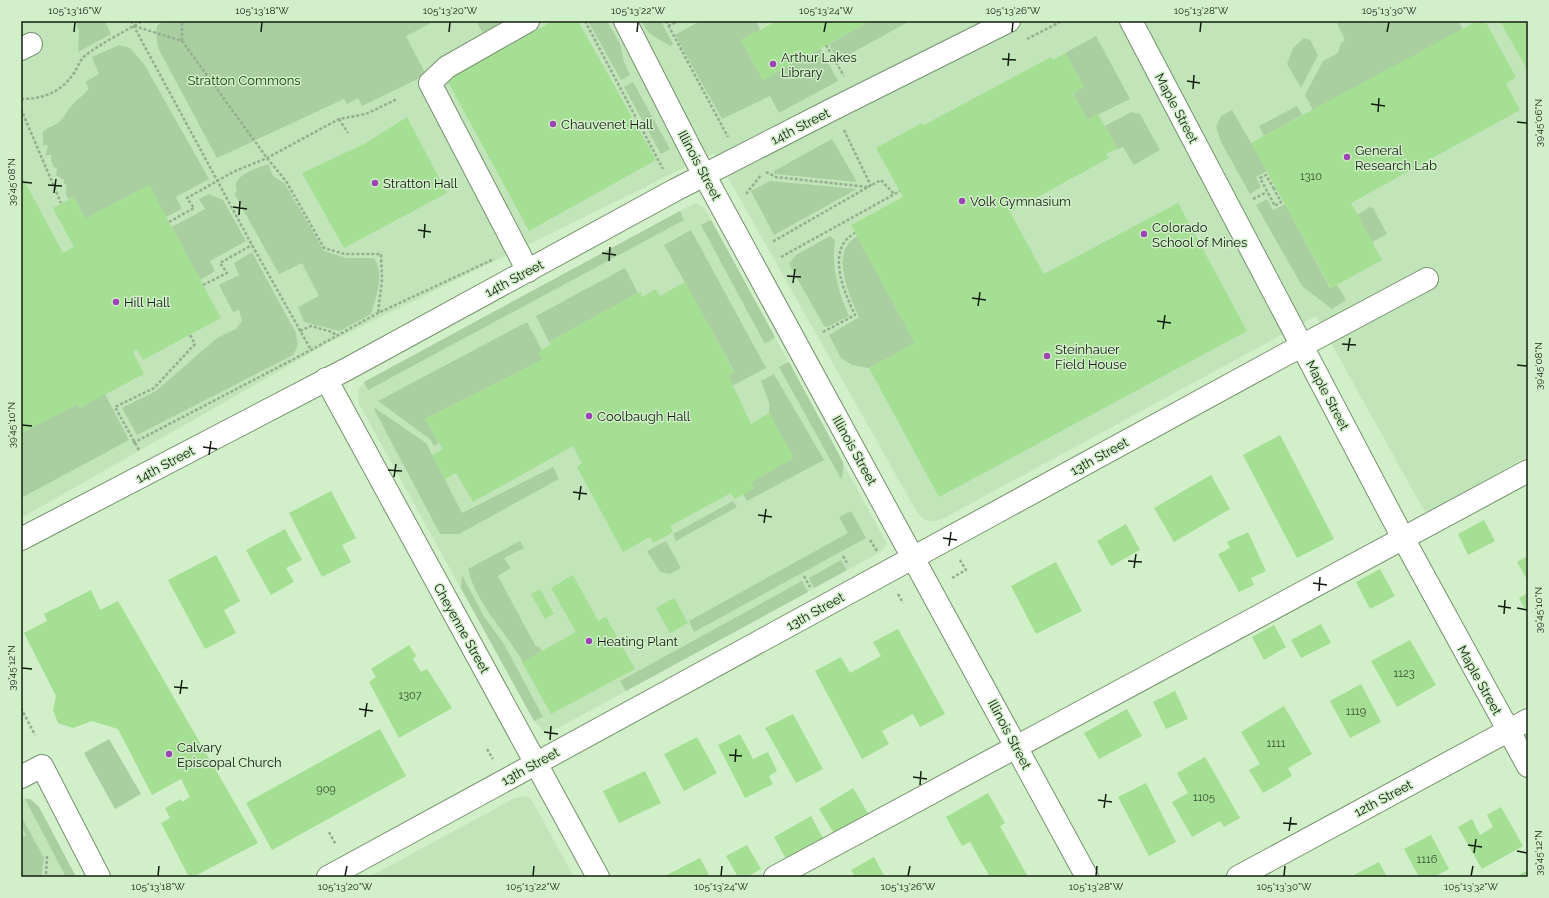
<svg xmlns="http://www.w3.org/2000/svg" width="1549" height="898" font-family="Raleway,sans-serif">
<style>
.built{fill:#c2e4b9}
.green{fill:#a9ce9f}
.building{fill:#a4df94}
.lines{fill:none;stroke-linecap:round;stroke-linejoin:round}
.minor-casing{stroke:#76916e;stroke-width:24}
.path{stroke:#96ae90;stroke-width:2.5;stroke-dasharray:3 2;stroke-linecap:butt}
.minor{stroke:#fff;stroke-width:22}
.ticks{fill:none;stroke:#131e10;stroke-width:1.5}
.poi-dot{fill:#9c45b2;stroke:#d1efc9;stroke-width:1.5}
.labels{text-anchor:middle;stroke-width:3;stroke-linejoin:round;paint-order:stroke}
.number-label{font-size:11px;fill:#374e31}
.poi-label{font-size:13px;fill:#131e10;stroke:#d1efc9;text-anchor:start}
.park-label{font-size:13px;fill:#173d0b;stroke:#d1efc9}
.street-label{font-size:13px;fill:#131e10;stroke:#d1efc9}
.neatline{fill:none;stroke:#131e10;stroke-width:1.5}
.ticks-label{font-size:10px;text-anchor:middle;fill:#131e10}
</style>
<rect width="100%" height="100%" fill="#d1efc9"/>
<g class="built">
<path d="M21,21H1528V456L1426,514L1316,316L944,518L936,521H928L922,518L917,512L714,153L330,342L21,518Z"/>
<path d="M695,203L703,207L708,214L887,544L881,551L875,555L560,727L549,731H543L534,721L359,404L358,391L364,382Z"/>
<path d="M525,796L531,799L574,877H369L515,798Z"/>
<path d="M21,798L30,799L39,807L76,877H21Z"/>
</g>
<g class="green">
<path d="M75,21H105L111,34L78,52L79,31Z"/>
<path d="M163,21H435L406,36L426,75L362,106L358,98L347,104L344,99L217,158L158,48C158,42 154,31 158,25C159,23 162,23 163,21Z"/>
<path d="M476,21H505L483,33Z"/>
<path d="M588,21H607L620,44L624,62L630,75L621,80Z"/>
<path d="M641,21H661L673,44L670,46L650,34Z"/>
<path d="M700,21H756L760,30L741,40L763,80L820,48L838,81L779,113L770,96L722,119L675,35Z"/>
<path d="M870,21H910L837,61L829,44Z"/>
<path d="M1336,21H1374L1375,23L1379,21H1459L1463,30L1313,110L1305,95L1323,61L1338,53L1341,43L1345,40Z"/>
<path d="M1096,36L1130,99L1087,120L1073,93L1084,87L1065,53Z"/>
<path d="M1304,38L1310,40L1318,55L1301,88L1287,64L1293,48Z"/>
<path d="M119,45L130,48L144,64L209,179L176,197L182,209L166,217L149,185L85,219L74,197L68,199L66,194V185L64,184V180L56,175L57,168L54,167L51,160V155H46L48,145H43V132C49,126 53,127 59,122C65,117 67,110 73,104C78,98 84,96 89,88L85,82L99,74L92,57Z"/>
<path d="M633,82L670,149L661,154L624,87Z"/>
<path d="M1297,106L1302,115L1264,136L1259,126Z"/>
<path d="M1232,110L1267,171L1256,177L1261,187L1250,194L1221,142L1216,127L1221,116Z"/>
<path d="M1131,112L1140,114L1160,150L1134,165L1123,147L1117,149L1105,126Z"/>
<path d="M832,139L857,182L774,174V171Z"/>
<path d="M268,164L273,176L285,184L324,251L346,258H374C385,275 376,297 371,314L340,331L304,322L298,307L319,296L302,263L279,274L234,193L237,192C230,175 256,169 268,164Z"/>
<path d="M770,181L857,189L774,235L751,191Z"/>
<path d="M209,194L223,200L246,241L210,261L215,271L200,280L172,227L205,209L199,199Z"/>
<path d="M1267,199L1273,210L1285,204L1330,288L1337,285L1346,300L1332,309L1302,286L1256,205Z"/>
<path d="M1370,207L1373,208L1387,234L1372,242L1357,215Z"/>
<path d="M680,211L684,220L368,390L364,382Z"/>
<path d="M711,220L775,337L765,344L701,225Z"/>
<path d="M691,230L766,368L732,386L728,375L734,371L664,245Z"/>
<path d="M830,236L835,240C831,267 838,291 849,316L827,327L824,326L789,264L796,255Z"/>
<path d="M857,236L915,343L869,368L852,365L841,358L829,335L859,317C851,300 834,262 848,244C850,241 854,239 857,236Z"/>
<path d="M252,252L296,333C297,344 300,344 293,355L137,435L122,408L156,391L217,338L236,329L242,321L239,310L233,312L219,285L239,275L234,263Z"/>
<path d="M625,268L638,293L549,342L536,316Z"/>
<path d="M527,322L542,350V360L425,419L439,443L434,446L430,439L378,401Z"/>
<path d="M789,362L843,462V473L841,479L779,367Z"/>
<path d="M774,374L824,460L747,501L743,494L755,488L751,482L793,458L769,413V403L761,381Z"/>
<path d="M105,394L129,440L21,498V433L77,404L80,408Z"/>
<path d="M375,408L426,443L462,513L553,467L559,479L459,534H440L374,409Z"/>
<path d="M733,501L737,507L676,541L673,534Z"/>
<path d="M851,511L866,538L694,632L689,621L848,533L839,517Z"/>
<path d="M520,541L524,548L504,558L511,568L498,576L536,647L538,646L542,651L523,662C505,631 477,605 468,569Z"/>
<path d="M666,541L681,568L670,574L660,572L647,551Z"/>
<path d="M841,560L847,570L814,588L809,578Z"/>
<path d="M462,575L483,615L504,644L543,717L534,721L461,588Z"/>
<path d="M802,581L808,592L626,691L620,681Z"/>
<path d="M109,739L141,794L115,809L84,753Z"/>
<path d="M25,799H30L39,807L76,877H66Z"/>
<path d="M21,816L44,858L41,877H21V838L26,835L21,825Z"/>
</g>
<g class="building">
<path d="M553,21H578L656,160L529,231L447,80Z"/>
<path d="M777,21H870L763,80L741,40Z"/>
<path d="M1477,21H1485L1516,77L1506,84L1520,110L1351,203L1382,260L1331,288L1251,143Z"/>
<path d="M1500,21H1528V71Z"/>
<path d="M1065,53L1084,87L1073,93L1087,120L1098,114L1117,149L1106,154L1109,158L1010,212L1044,274L1178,203L1247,331L939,497L869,368L915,343L851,225L903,197L876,148L922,123L924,125L1051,57L1053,60Z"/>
<path d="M407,117L447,193L344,248L302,173L366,143Z"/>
<path d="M21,175L63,253L74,247L53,208L74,197L85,219L149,185L221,318L143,360L137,349L133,352L144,374L79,408L77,404L21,433V325L23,324L21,320Z"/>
<path d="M685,282L734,372L728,375L751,424L769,413L794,458L751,482L755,488L735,499L731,493L670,526L673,532L653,543L650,537L623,552L577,467L582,463L573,446L473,502L456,473L445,479L432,455L443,449L425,419L542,360L538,352L551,344L549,342L638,293L641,292L642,297L656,289L660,296Z"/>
<path d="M1280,435L1334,539L1297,558L1243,455Z"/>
<path d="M1211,475L1230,509L1174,542L1154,508Z"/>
<path d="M331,491L356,538L342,545L351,562L322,577L289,513Z"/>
<path d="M1484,520L1495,541L1468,555L1458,534Z"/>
<path d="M1126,524L1140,550L1111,566L1097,541Z"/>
<path d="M285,529L302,560L286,568L294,582L271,595L246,550Z"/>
<path d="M1248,532L1266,571L1251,578L1254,585L1239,592L1218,554L1230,548L1227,542Z"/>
<path d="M216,555L240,601L224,610L236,633L205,649L168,580Z"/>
<path d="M1528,556V581L1517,562Z"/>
<path d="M1056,562L1082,611L1036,634L1011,586Z"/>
<path d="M1380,569L1395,596L1370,609L1356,582Z"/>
<path d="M573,575L598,621L606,617L635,669L551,714L522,662L576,632L551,588Z"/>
<path d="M540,589L554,614L545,619L531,594Z"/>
<path d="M91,590L100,610L118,601L258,843L193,877H189L161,823L170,818L165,808L181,799L182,802L190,797L181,779L152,795L118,729L92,721L73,728L58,723L53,710L56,696L24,633L47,621L44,614Z"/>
<path d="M1528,593V615L1519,598Z"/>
<path d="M674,598L688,623L670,633L656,608Z"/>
<path d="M1321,624L1331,643L1301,658L1291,640Z"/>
<path d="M1274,625L1286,647L1264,660L1252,637Z"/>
<path d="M898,629L945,714L920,727L913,714L882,731L889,744L862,759L815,671L841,657L850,673L881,656L873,642Z"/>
<path d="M1410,640L1436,685L1397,707L1371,661Z"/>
<path d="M409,645L416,656L413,659L421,672L427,669L452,708L399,738L369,682L376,677L371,669Z"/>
<path d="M1361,684L1381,722L1350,738L1330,701Z"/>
<path d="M1175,691L1188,719L1166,729L1153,702Z"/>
<path d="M1284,706L1312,754L1288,768L1292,776L1263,793L1249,770L1260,764L1241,732Z"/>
<path d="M1127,709L1142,736L1099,759L1084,733Z"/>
<path d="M793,714L823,769L796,783L765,728Z"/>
<path d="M380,729L406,776L272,850L246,803Z"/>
<path d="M740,734L753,759L768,752L777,771L769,776L773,784L745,798L718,745Z"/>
<path d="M697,737L717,773L684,791L664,754Z"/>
<path d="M1205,757L1240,818L1224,827L1220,821L1192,837L1172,802L1188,793L1177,773Z"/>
<path d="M645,771L661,803L619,823L603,791Z"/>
<path d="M1146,783L1176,842L1149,856L1118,797Z"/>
<path d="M853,788L869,815L835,835L819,809Z"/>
<path d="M988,793L1005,823L1000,826L1028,877H990L970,842L962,846L946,817Z"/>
<path d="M1501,807L1523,846L1482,869L1458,827L1472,819L1480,835L1493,827L1487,815Z"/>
<path d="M811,816L823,838L786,859L774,837Z"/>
<path d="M1431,835L1449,869L1434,877H1419L1404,849Z"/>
<path d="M747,845L761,869L747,877H738L726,856Z"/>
<path d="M874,857L885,877H855L851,870Z"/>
<path d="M700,858L710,877H663Z"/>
<path d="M1379,862L1387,877H1355L1354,875Z"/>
<path d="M1528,870V877H1515Z"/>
</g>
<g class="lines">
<g class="minor-casing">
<g id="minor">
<path d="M625,21L695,158L1087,877"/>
<path d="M1131,21L1403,538L1528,766"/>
<path d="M21,49L31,44"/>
<path d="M528,271L430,83L447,67L528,21"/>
<path d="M326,379L598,877"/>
<path d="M21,539L349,368L675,190L833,109L1009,21"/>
<path d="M21,777L42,766L99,877"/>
<path d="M328,877L1279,358L1427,279"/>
<path d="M775,877L1528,471"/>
<path d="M1238,877L1528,720"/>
</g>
</g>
<g class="path">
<path d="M131,21L252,245L311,350"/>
<path d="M585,21L663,169"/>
<path d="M666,21L728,137"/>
<path d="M134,26L182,41L267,158L286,181L324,248L345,254H381L382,280L378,313"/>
<path d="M668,26L678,21"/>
<path d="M1027,39L1062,21"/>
<path d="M182,41V21"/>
<path d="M826,45L844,76"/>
<path d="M21,99C44,99 61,92 74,73C78,67 80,59 86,55C103,42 124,32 142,21"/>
<path d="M21,109L61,203"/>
<path d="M339,119L348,133"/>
<path d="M844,130L871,186"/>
<path d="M766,172L776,177L868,187L772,242"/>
<path d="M868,187L881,180L894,194"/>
<path d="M1274,189L1266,175L1260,178L1275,206L1281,202L1274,189L1276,188"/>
<path d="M746,194L761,175"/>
<path d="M1253,199L1267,192"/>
<path d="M169,222L194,208L187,198L233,172L267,158L339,119L366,114L397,99"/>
<path d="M781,257L900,191"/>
<path d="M203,285L227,273L220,263L252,245"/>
<path d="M300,331L311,326L332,332L337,336"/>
<path d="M823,332L855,315C844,292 825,249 855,233"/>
<path d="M133,443L311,350L378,313L494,259"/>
<path d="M139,450L115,407L154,388L195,344L190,335"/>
<path d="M870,540L877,551"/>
<path d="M843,556L848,565"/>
<path d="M804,576L810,587"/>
<path d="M952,578L966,570L960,560"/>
<path d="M898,594L903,603"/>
<path d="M21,708L35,735"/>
<path d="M487,749L493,759"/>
<path d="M329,832L336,845"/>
<path d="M47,856L46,874L48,877"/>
</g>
<use href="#minor" class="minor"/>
</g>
<path class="ticks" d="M74,32L75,22M261,32L262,22M449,32L450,22M637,32L638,22M824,32L826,22M1012,32L1013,22M1200,32L1201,22M1387,32L1389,22M1002,59L1016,60M1008,66L1009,53M1187,81L1200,83M1193,89L1194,75M1371,104L1385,106M1378,112L1379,98M1517,122L1527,123M22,182L32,183M48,185L62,186M54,193L56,179M233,207L247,209M239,215L240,201M418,230L431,232M424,238L425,224M602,253L616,255M609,261L610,247M787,276L801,277M793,283L795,269M972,298L986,300M978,306L980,292M1157,321L1171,323M1163,329L1165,315M1342,344L1356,345M1348,351L1350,338M1517,365L1527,366M22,425L32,426M203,447L217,449M209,455L211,441M388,470L402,471M394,477L396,464M573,492L587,494M579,500L581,486M758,515L772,517M764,523L766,509M943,538L957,540M949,546L951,532M1128,561L1142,562M1134,568L1136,554M1313,583L1327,585M1319,591L1320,577M1498,606L1511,608M1517,608L1527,610M1504,614L1505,600M22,668L32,669M174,687L188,688M180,694L182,680M359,709L373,711M365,717L367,703M544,732L558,734M550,740L551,726M729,755L742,756M735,762L736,749M913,777L927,779M920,785L921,771M1098,800L1112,802M1104,808L1106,794M1283,823L1297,824M1289,831L1291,817M1468,845L1482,847M1517,851L1527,853M1474,853L1476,839M158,876L159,866M345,876L347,866M533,876L534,866M721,876L722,866M908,876L910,866M1096,876L1097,866M1284,876L1285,866M1471,876L1473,866"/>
<g class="poi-dot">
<circle cx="773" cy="64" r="4"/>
<circle cx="553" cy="124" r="4"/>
<circle cx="1347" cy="157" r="4"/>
<circle cx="375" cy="183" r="4"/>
<circle cx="962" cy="201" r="4"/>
<circle cx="1144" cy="234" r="4"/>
<circle cx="116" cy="302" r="4"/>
<circle cx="1047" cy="356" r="4"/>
<circle cx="589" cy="416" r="4"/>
<circle cx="589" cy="641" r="4"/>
<circle cx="169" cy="754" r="4"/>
</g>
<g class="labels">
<g class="number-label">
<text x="1311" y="180">1310</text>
<text x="1404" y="677">1123</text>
<text x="410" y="699">1307</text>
<text x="1356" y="715">1119</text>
<text x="1276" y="747">1111</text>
<text x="326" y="793">909</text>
<text x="1204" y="801">1105</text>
<text x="1427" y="863">1116</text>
</g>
<g class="poi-label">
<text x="781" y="62">Arthur Lakes<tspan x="781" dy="15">Library</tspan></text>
<text x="561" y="129">Chauvenet Hall</text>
<text x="1355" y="155">General<tspan x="1355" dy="15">Research Lab</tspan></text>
<text x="383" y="188">Stratton Hall</text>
<text x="970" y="206">Volk Gymnasium</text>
<text x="1152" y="232">Colorado<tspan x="1152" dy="15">School of Mines</tspan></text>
<text x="124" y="307">Hill Hall</text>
<text x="1055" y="354">Steinhauer<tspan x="1055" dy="15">Field House</tspan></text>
<text x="597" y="421">Coolbaugh Hall</text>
<text x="597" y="646">Heating Plant</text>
<text x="177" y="752">Calvary<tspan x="177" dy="15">Episcopal Church</tspan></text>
</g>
<g class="park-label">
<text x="244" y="85">Stratton Commons</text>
</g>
<g class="street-label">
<text transform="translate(1177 108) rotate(62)" y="5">Maple Street</text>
<text transform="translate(800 126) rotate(-27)" y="5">14th Street</text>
<text transform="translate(700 165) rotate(62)" y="5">Illinois Street</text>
<text transform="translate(514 278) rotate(-28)" y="5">14th Street</text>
<text transform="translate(1328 395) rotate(62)" y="5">Maple Street</text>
<text transform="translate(855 450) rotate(61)" y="5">Illinois Street</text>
<text transform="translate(1099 456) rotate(-29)" y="5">13th Street</text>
<text transform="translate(165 464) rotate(-28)" y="5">14th Street</text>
<text transform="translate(815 611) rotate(-29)" y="5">13th Street</text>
<text transform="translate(462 628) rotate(61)" y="5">Cheyenne Street</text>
<text transform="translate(1480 680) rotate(61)" y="5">Maple Street</text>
<text transform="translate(1010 734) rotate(62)" y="5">Illinois Street</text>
<text transform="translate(530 766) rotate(-29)" y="5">13th Street</text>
<text transform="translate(1383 798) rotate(-28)" y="5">12th Street</text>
</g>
</g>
<rect width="1549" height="898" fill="none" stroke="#d1efc9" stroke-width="44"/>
<rect x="22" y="22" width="1505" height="854" class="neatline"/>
<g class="ticks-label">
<text x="75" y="14">105°13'16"W</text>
<text x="262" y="14">105°13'18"W</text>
<text x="450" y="14">105°13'20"W</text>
<text x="638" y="14">105°13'22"W</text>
<text x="826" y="14">105°13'24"W</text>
<text x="1013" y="14">105°13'26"W</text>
<text x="1201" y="14">105°13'28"W</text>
<text x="1389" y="14">105°13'30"W</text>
<text transform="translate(1538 123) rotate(-90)" y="4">39°45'06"N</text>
<text transform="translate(11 182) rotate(-90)" y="4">39°45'08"N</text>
<text transform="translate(1538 366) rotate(-90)" y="4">39°45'08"N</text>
<text transform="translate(11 425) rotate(-90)" y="4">39°45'10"N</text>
<text transform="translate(1538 610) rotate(-90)" y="4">39°45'10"N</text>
<text transform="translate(11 668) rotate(-90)" y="4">39°45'12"N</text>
<text transform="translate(1538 853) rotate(-90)" y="4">39°45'12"N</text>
<text x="158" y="890">105°13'18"W</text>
<text x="345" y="890">105°13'20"W</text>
<text x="533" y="890">105°13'22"W</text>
<text x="721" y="890">105°13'24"W</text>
<text x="908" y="890">105°13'26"W</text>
<text x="1096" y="890">105°13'28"W</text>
<text x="1284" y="890">105°13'30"W</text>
<text x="1471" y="890">105°13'32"W</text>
</g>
</svg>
